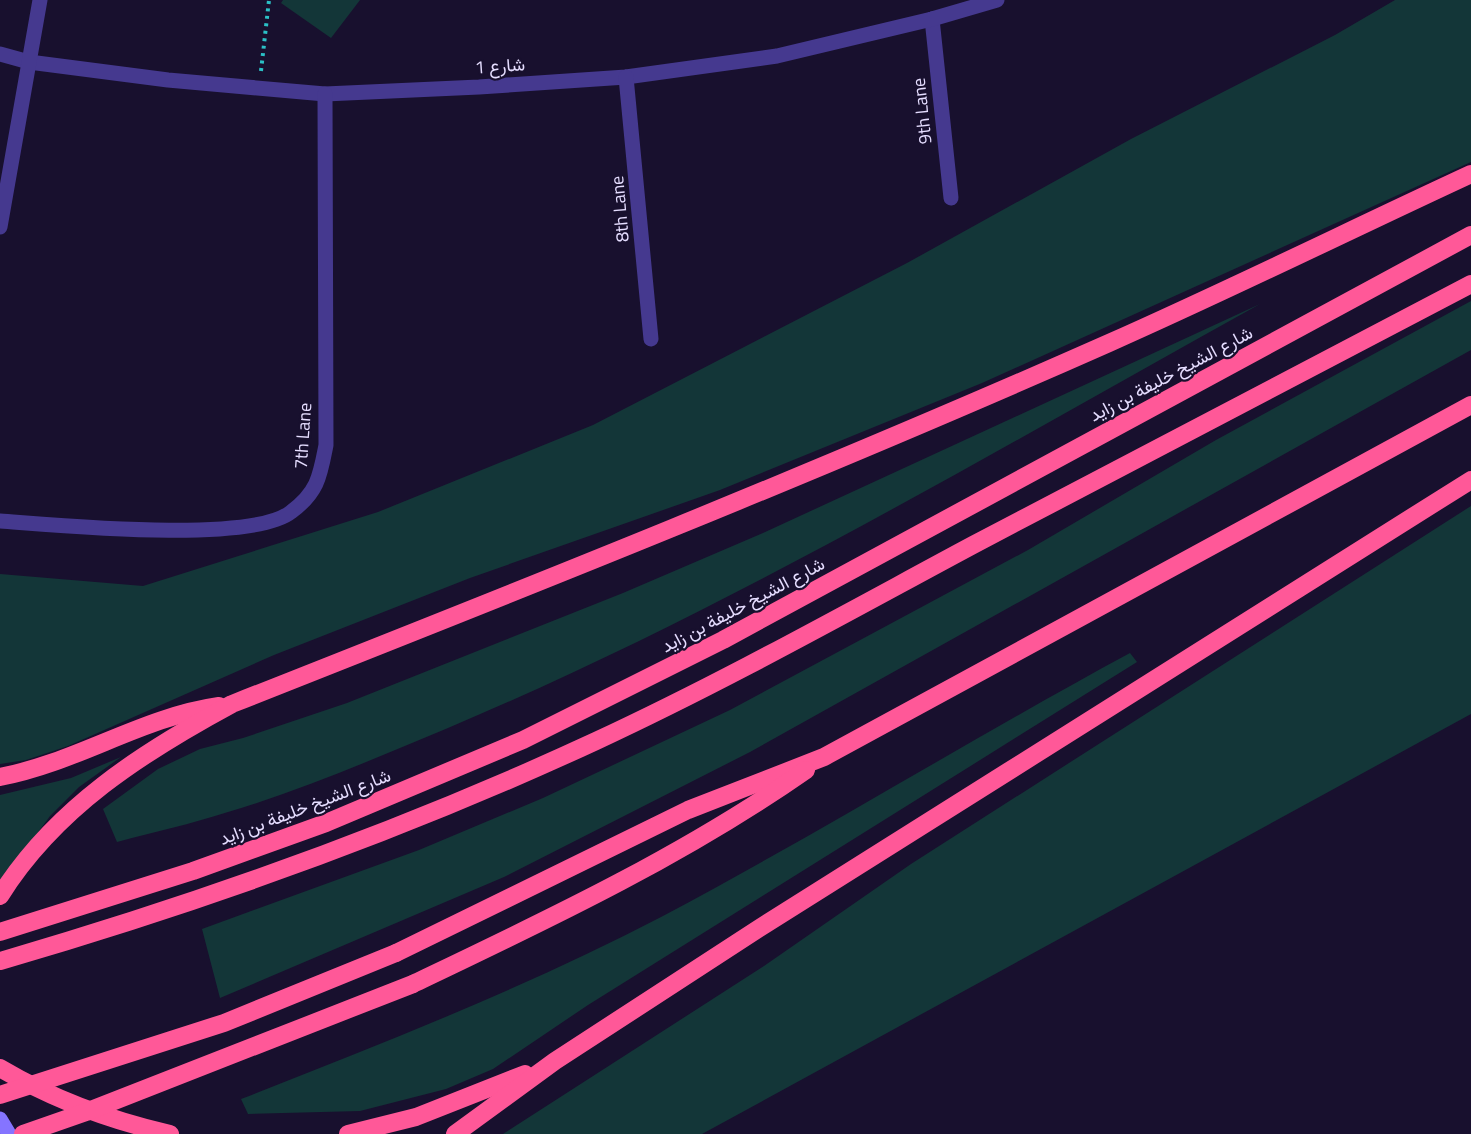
<svg xmlns="http://www.w3.org/2000/svg" width="1471" height="1134" font-family="'Titillium Web',Vazirmatn,sans-serif">
<style>
.green{fill:#133638}
.lines{fill:none;stroke-linecap:round;stroke-linejoin:round}
.path{stroke:#2bc0c6;stroke-width:4;stroke-dasharray:3 4.5;stroke-linecap:butt}
.street{stroke:#45398f;stroke-width:15}
.secondary{stroke:#8574ff;stroke-width:15}
.highway{stroke:#ff5898;stroke-width:18}
.highway-bridge{stroke:#ff5898;stroke-width:18}
.labels{text-anchor:middle;stroke-width:4.5;stroke-linejoin:round;paint-order:stroke}
.street-label{font-size:18px;fill:#e5ddff;stroke:#18102e}
</style>
<rect width="100%" height="100%" fill="#18102e"/>
<g class="green">
<path d="M283,0H360L331,38L281,3Z"/>
<path d="M1395,0H1471V162L982,383L720,490L470,578L274,655L68,746L26,760L0,764V574L143,586L378,512L593,425L907,263L1131,139L1335,35Z"/>
<path d="M1471,301V350L750,752L504,877L220,998L202,929L419,850L543,798L730,710L1028,550L1216,440Z"/>
<path d="M1260,304C993,452 730,609 448,728C376,758 302,790 228,812C191,824 154,832 117,842L103,809L158,769L200,749L243,738L347,703L623,593L763,533Z"/>
<path d="M1471,506V714L702,1134H503L764,966L911,864Z"/>
<path d="M1130,653L1137,662L588,1005L493,1069L446,1089L360,1111L248,1114L241,1099C384,1043 527,987 663,916C821,832 973,738 1130,653Z"/>
<path d="M121,757L79,787L50,816L0,884V795L71,778Z"/>
</g>
<g class="lines">
<path class="path" d="M261,71L269,0"/>
<g class="street">
<path d="M932,19L951,198"/>
<path d="M0,54L29,62L168,80L325,94L479,87L626,77L777,56L932,19L997,0"/>
<path d="M626,77L651,339"/>
<path d="M0,227L40,0"/>
<path d="M0,521C56,525 251,544 291,512C318,492 320,476 326,445L325,94"/>
</g>
<path class="secondary" d="M0,1119L9,1134"/>
<g class="highway">
<path d="M0,777C78,762 142,717 219,706"/>
<path d="M0,896C55,808 143,752 232,704C526,588 820,471 1109,343C1231,289 1350,230 1471,174"/>
<path d="M0,932L193,871L326,823L523,740L723,640L1471,235"/>
<path d="M396,953L688,810L824,757L1471,405"/>
<path d="M0,961C203,902 404,830 596,741C725,681 848,612 973,545C1138,457 1304,370 1471,284"/>
<path d="M413,984C547,920 683,856 806,770"/>
<path d="M0,1068C54,1100 109,1120 170,1134"/>
<path d="M348,1134L416,1117L525,1074"/>
<path d="M455,1134L555,1061L758,929L1471,480"/>
</g>
<g class="highway-bridge">
<path d="M0,1095L224,1023L396,953"/>
<path d="M23,1134L86,1112L413,984"/>
</g>
</g>
<g class="labels">
<g class="street-label">
<text transform="translate(500 66) rotate(-4)" y="6">شارع 1</text>
<text transform="translate(922 111) rotate(-96)" y="6">9th Lane</text>
<text transform="translate(620 209) rotate(-95)" y="6">8th Lane</text>
<text transform="translate(1171 374) rotate(-28)" y="6">شارع الشيخ خليفة بن زايد</text>
<text transform="translate(303 436) rotate(-86)" y="6">7th Lane</text>
<text transform="translate(743 605) rotate(-28)" y="6">شارع الشيخ خليفة بن زايد</text>
<text transform="translate(305 807) rotate(-21)" y="6">شارع الشيخ خليفة بن زايد</text>
</g>
</g>
</svg>
